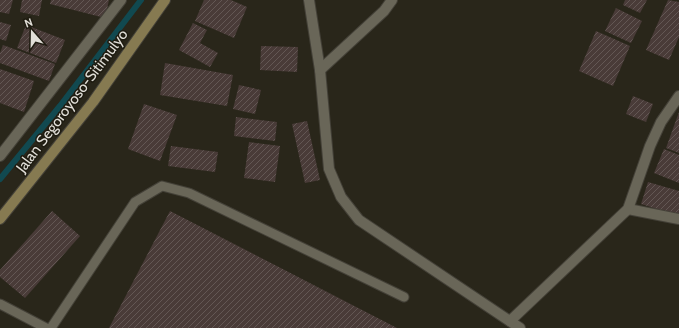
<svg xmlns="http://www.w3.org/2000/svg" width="679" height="328" font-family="Cabin,sans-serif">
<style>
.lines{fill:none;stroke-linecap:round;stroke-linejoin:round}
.stream{stroke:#114950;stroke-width:6}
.building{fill:url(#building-hatch)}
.lane-casing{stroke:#444138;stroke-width:11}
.street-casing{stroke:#444138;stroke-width:12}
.secondary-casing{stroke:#444138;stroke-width:12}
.lane{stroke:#696658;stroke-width:9}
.street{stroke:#696658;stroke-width:10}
.secondary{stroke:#867a51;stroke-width:10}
.labels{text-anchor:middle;stroke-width:3;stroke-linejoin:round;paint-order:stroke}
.street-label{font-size:15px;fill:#e1dfd8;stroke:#1f1c11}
</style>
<defs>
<pattern id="building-hatch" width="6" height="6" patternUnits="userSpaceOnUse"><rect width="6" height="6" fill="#493b38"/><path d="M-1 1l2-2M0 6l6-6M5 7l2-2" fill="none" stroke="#635754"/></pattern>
</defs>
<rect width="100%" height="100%" fill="#29261a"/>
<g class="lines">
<path class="stream" d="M0,179L60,106L141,0"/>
</g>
<g class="building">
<path d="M0,0H13L9,14L0,12Z"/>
<path d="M22,0H42L39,16L20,12Z"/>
<path d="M51,0H109L105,18L50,4Z"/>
<path d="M204,0H231L247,7L234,38L195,21Z"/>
<path d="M625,0H647L640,13L623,5Z"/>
<path d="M668,0L679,2V37L669,60L646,50Z"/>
<path d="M616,8L642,21L631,43L605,31Z"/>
<path d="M0,22L11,25L6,41L0,39Z"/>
<path d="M193,23L207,30L200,43L218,53L210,67L179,50Z"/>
<path d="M26,25L65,40L56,63L17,48Z"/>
<path d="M596,31L630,46L613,86L579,71Z"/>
<path d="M3,45L55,64L49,81L0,63V53Z"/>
<path d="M261,46L298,47L297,72L260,70Z"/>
<path d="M165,63L233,75L227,106L160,95Z"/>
<path d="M0,69L34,81L24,112L0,103Z"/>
<path d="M239,85L261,90L255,114L233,109Z"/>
<path d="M633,96L653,104L646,122L626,114Z"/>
<path d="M144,104L177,115L160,161L128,149Z"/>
<path d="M679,112V153L666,148Z"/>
<path d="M236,117L277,122L275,141L234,136Z"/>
<path d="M307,121L320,180L305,183L292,124Z"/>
<path d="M249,142L280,146L275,182L244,178Z"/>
<path d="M171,146L218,152L215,172L168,166Z"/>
<path d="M664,149L679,155V183L654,173Z"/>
<path d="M648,182L679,191V216L641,204Z"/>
<path d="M52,211L80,236L25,298L0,277V270Z"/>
<path d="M170,211L397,328H109Z"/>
</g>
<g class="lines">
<g class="lane-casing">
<g id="lane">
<path d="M0,304L46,328"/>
<path d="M51,328L135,202L162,186L189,193L404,297"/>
</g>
</g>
<g class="street-casing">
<g id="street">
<path d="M309,0L320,70L329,169L341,197L359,220L520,328"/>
<path d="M320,70L384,11L392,0"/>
<path d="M0,156L121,0"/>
<path d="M628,209L679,219"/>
<path d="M510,321L628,209L650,146L661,122L679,96"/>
</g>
</g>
<g class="secondary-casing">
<path id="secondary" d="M0,219L93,102L165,0"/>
</g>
<use href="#lane" class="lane"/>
<use href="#street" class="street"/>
<use href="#secondary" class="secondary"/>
</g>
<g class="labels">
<g class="street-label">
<text transform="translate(72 101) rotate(-53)" y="5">Jalan Segoroyoso-Sitimulyo</text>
</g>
</g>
<g transform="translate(32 32) rotate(340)" stroke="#1f1c11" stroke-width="3" paint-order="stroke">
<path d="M0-3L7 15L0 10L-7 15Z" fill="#e1dfd8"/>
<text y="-6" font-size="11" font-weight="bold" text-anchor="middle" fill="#e1dfd8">N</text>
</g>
</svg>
